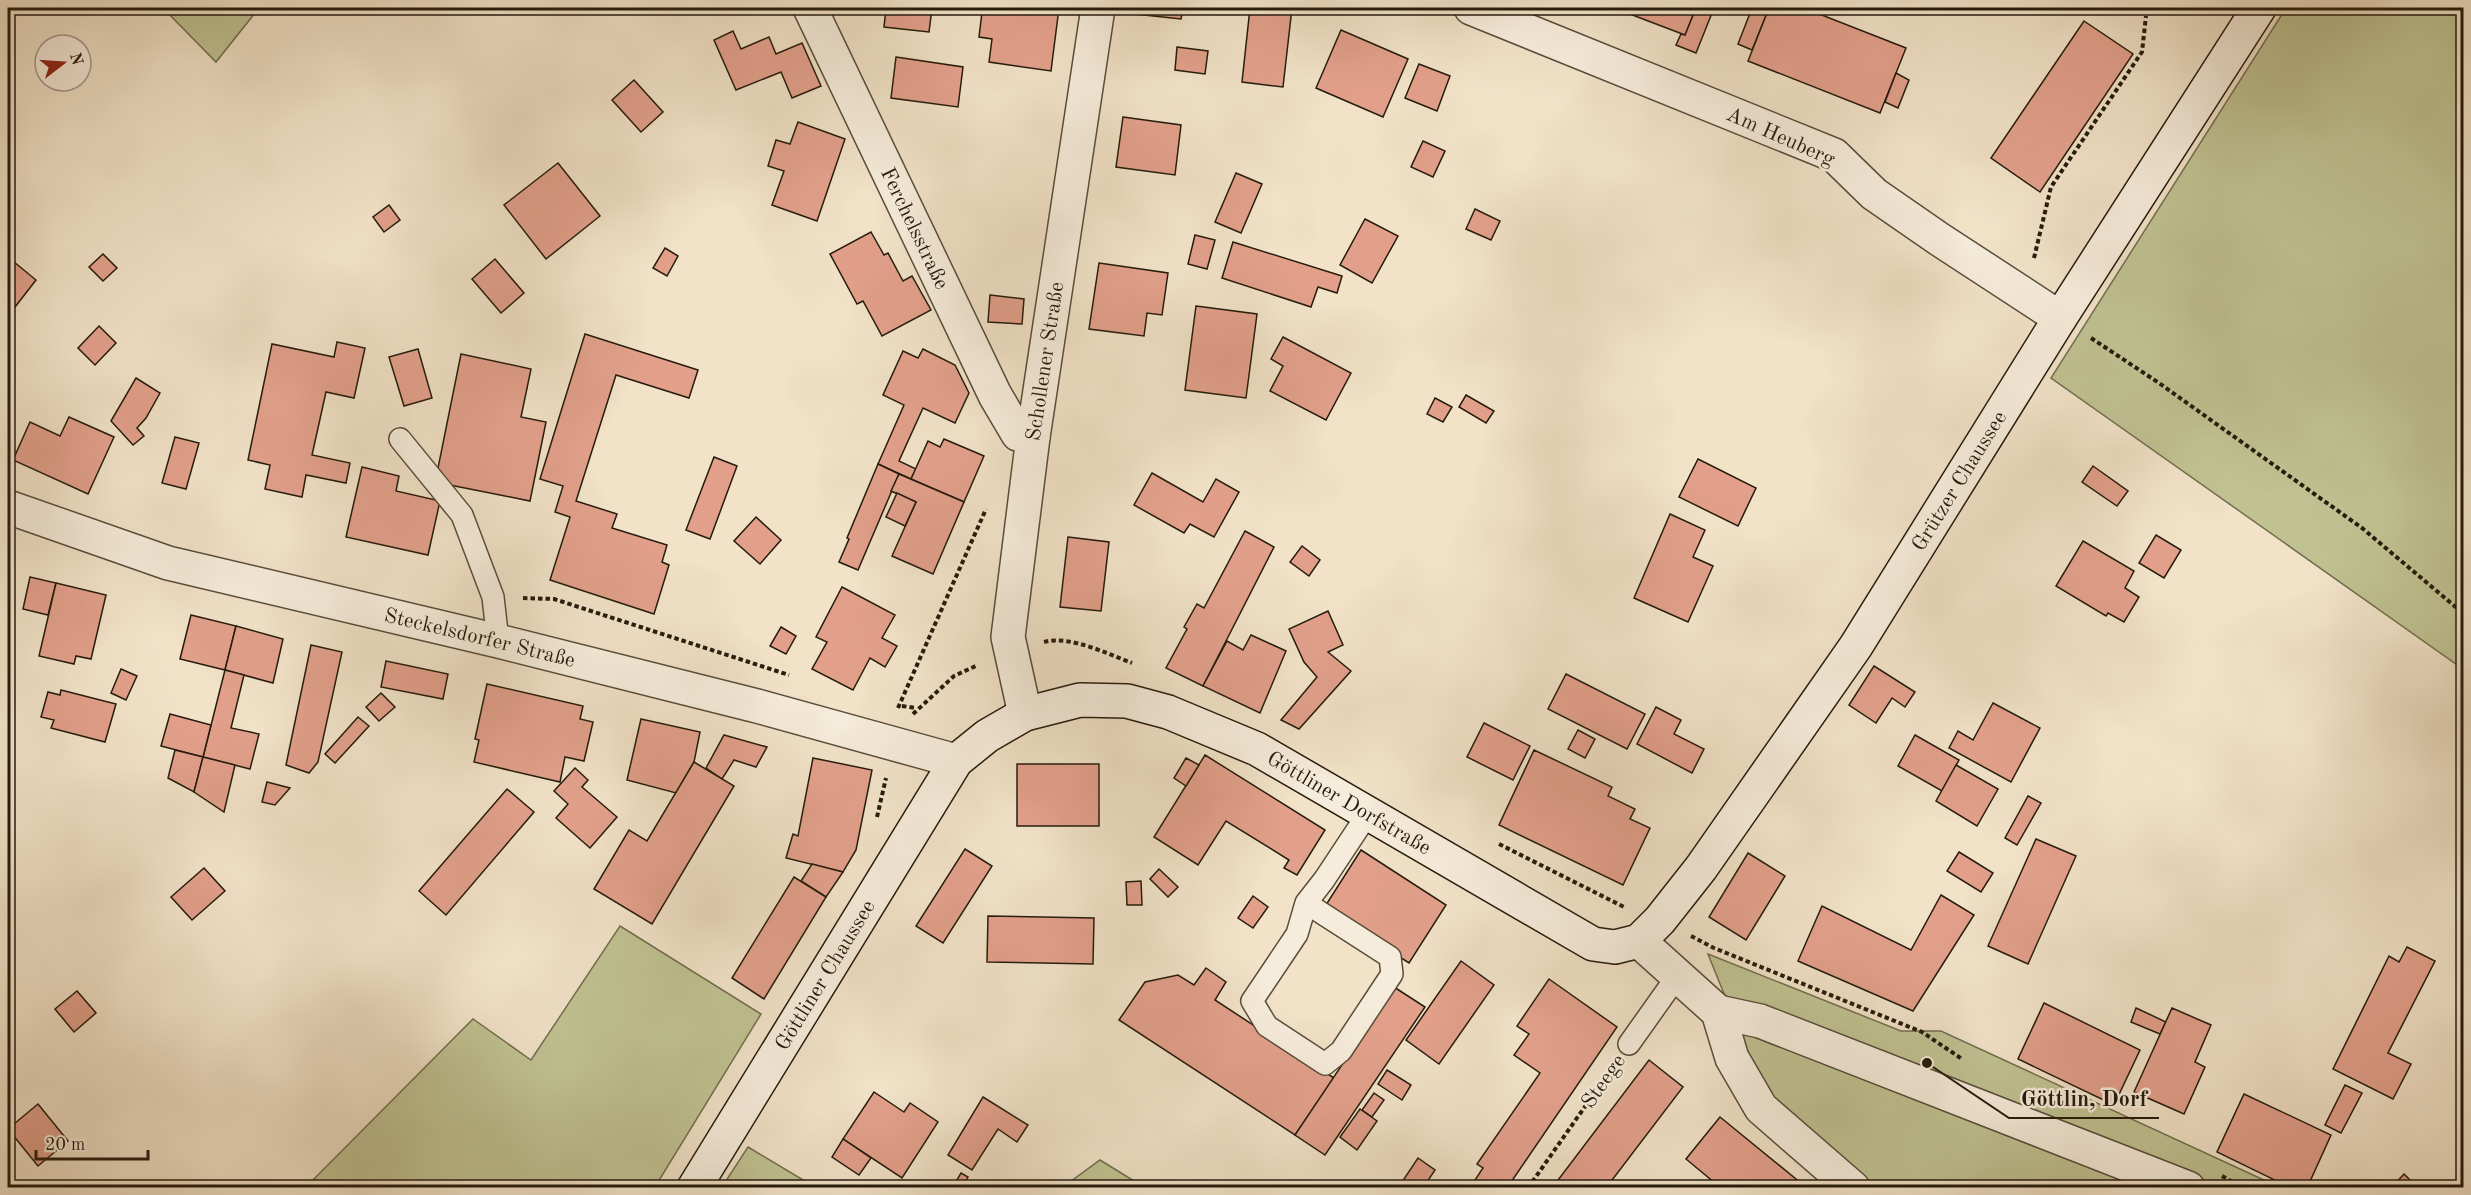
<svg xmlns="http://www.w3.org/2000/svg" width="2471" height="1195" font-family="'Old Standard TT',serif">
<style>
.green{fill:#c0c292;stroke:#726e4f;stroke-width:1.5}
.building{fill:#e2a08b;stroke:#251b0c;stroke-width:1.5}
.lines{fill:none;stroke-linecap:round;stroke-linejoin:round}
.lane-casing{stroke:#584d3b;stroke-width:24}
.street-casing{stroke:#584d3b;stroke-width:36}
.secondary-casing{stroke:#251b0c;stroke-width:36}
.path{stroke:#251b0c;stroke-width:4;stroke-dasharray:4.5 3;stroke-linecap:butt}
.lane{stroke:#f6ecdb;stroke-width:21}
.street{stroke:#f6ecdb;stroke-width:33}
.secondary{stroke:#f6ecdb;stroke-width:33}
.labels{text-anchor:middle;stroke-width:5;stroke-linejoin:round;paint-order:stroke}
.street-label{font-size:21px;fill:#251b0c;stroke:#f6ecdb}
.leader{fill:none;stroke:#251b0c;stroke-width:2}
.callout-dot{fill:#251b0c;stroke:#f6ecdb;stroke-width:2}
.callout-label{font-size:22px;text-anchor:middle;font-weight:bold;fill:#251b0c;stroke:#f6ecdb;stroke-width:5;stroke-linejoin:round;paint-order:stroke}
</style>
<rect width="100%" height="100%" fill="#f1e2c8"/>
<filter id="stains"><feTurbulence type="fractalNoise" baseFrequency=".00333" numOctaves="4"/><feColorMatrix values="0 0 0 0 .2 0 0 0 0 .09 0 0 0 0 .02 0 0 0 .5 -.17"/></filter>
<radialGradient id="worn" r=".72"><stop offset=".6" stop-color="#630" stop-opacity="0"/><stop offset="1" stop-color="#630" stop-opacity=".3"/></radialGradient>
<g class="green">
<path d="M163,8H259L216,62Z"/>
<path d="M2286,8H2463V669L2051,378Z"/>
<path d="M620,926L761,1014L655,1187H306L473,1019L531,1060Z"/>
<path d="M1708,954L1901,1031H1941L2279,1187H1875L1775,1103L1756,1073Z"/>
<path d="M748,1147L815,1187H722Z"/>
<path d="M1100,1160L1144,1187H1063Z"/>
</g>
<g class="building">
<path d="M886,8H932L929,32L884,27Z"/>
<path d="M996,8H1059L1051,71L989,62L992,39L979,37L982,12L995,14Z"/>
<path d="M1136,8H1183L1181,19L1135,14Z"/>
<path d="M1250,8H1292L1283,87L1242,82Z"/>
<path d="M1614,8H1696L1685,35Z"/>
<path d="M1696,8H1714L1696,53L1676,45L1681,34L1685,35Z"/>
<path d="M1752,8H1769L1752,50L1738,44Z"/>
<path d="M1769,8H1804L1906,48L1880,113L1748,61Z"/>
<path d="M2084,21L2133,54L2040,192L1991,158Z"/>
<path d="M1341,30L1408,59L1383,117L1316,88Z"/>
<path d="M733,31L741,49L769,37L776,54L802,43L821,86L792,98L781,72L736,90L714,40Z"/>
<path d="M1177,47L1208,51L1205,74L1175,70Z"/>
<path d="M896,57L963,67L958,107L891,98Z"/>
<path d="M1419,64L1450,76L1437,111L1405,98Z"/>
<path d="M1896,73L1909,80L1898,108L1885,102Z"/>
<path d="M634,80L663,112L641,132L612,100Z"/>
<path d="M1123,117L1181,125L1175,175L1116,167Z"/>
<path d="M798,122L845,139L817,221L772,205L784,171L768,166L776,140L790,144Z"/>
<path d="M1423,141L1445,151L1433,177L1411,167Z"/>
<path d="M558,163L600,216L546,259L504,205Z"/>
<path d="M1236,173L1262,184L1241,233L1215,222Z"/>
<path d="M389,205L400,220L384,232L373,217Z"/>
<path d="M1475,209L1500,221L1491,240L1466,229Z"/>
<path d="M1365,219L1398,236L1372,283L1340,265Z"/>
<path d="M871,232L884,255L888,253L903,281L912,276L931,310L882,336L863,301L857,304L830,254Z"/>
<path d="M1195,235L1215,240L1207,269L1188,264Z"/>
<path d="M1233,242L1342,276L1337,293L1318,287L1311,307L1222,278Z"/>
<path d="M665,248L678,256L667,276L653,268Z"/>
<path d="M103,254L117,268L103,281L89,267Z"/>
<path d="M8,257L36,280L8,316Z"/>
<path d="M495,259L524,293L501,313L472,279Z"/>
<path d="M1099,263L1168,273L1162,315L1147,313L1144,336L1089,329Z"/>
<path d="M990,295L1024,299L1022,324L988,322Z"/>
<path d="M1196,306L1257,314L1246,398L1185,390Z"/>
<path d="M99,326L116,343L95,365L78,348Z"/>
<path d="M585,334L698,370L689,398L616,375L576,501L617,514L612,528L667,545L662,562L669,565L654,614L550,580L570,517L555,512L563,486L540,479Z"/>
<path d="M1283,337L1351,373L1326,420L1270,391L1283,366L1271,359Z"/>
<path d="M337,342L365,348L354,398L326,392L312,455L350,463L346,483L306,475L302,497L265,489L270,465L248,460L272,344L334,357Z"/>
<path d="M418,349L432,398L404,406L389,357Z"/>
<path d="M923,349L955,365L969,393L955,423L923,408L899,461L916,469L911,479L878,464L904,405L883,395L903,351L918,358Z"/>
<path d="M461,354L531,369L521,417L546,422L530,501L450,485L438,468Z"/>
<path d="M136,378L160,393L146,418L137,428L144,436L133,445L111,421Z"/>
<path d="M1466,395L1494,411L1486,423L1459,407Z"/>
<path d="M1435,398L1452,407L1443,422L1427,414Z"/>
<path d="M69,417L114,437L88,494L13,460L30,422L60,436Z"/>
<path d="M175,437L199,443L186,489L162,483Z"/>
<path d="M944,439L984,456L964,502L911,479L928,441L940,447Z"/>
<path d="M714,457L737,466L710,539L686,530Z"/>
<path d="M1698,459L1756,488L1738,526L1679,497Z"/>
<path d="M878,464L899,474L858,570L839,562L849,539L847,538Z"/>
<path d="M2093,466L2128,491L2117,506L2082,482Z"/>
<path d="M362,467L399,476L396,491L440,501L428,555L346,537Z"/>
<path d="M1152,473L1203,502L1216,479L1239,492L1214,537L1190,524L1184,533L1134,505Z"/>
<path d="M899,474L964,502L933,574L892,556L916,502L891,491Z"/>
<path d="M897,493L916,502L905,526L886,517Z"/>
<path d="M1670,514L1705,530L1693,557L1713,566L1688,622L1634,598Z"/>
<path d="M756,517L781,540L760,564L734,541Z"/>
<path d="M1245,531L1274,547L1203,686L1166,668L1187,629L1184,627L1197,604L1204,608Z"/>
<path d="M2156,535L2181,550L2164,578L2139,563Z"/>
<path d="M1068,537L1109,542L1101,611L1060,607Z"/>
<path d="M2083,541L2134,571L2125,588L2139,597L2124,622L2108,613L2106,616L2056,586Z"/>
<path d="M1302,546L1320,560L1309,576L1290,562Z"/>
<path d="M30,577L56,583L48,615L23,609Z"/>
<path d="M56,583L106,595L91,659L76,656L74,664L39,656Z"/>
<path d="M842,587L895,615L882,638L897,646L885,667L870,658L853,690L812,669L827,642L816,637Z"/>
<path d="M1328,611L1343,645L1328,652L1351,671L1299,729L1281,720L1317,677L1304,662L1289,629Z"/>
<path d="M191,615L236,626L225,670L180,659Z"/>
<path d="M236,626L283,639L273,683L225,670Z"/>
<path d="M781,627L796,636L786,654L770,646Z"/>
<path d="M1251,635L1286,651L1260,713L1203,686L1227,641L1243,650Z"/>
<path d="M311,645L342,652L318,762L309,773L286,765Z"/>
<path d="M386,661L448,674L443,699L381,687Z"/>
<path d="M1874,666L1915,692L1905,707L1892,698L1876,723L1849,705Z"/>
<path d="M121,669L137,676L126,700L111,693Z"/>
<path d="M225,670L244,675L231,728L259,734L250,769L203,757Z"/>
<path d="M1566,674L1645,714L1627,749L1548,709Z"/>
<path d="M487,684L583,706L580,719L593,722L584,761L565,757L560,782L474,762L479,740L475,739Z"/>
<path d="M61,690L116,704L105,742L51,728L54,720L41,717L48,692L60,695Z"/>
<path d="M381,693L395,707L379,721L366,707Z"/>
<path d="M1993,703L2040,728L2011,782L1949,748L1958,731L1973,740Z"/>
<path d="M1656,707L1681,720L1674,734L1704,749L1692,773L1637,744Z"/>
<path d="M170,714L211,725L203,757L161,746Z"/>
<path d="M358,717L369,726L335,763L325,754Z"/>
<path d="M641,719L700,732L694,762L676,793L627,780Z"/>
<path d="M1484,723L1530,746L1513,780L1467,757Z"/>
<path d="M1578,730L1595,739L1585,758L1568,749Z"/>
<path d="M724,735L767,747L756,767L734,760L722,779L706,768Z"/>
<path d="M1915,735L1959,760L1942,791L1898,766Z"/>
<path d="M175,750L203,757L194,792L168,778Z"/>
<path d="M1534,750L1612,787L1608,796L1635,809L1630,819L1650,828L1623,885L1499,825Z"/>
<path d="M1205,755L1325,830L1297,875L1284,868L1289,860L1226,821L1198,865L1154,837Z"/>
<path d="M203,757L235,765L224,812L194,792Z"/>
<path d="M813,758L872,770L856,850L843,872L786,858L793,834L798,836Z"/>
<path d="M1186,758L1199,765L1186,786L1174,778Z"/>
<path d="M694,762L734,786L652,924L594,889L629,830L647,841Z"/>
<rect x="1017" y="764" width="82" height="62"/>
<path d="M1956,765L1998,789L1977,826L1936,801Z"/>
<path d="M575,768L588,780L582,787L617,817L590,848L556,818L568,804L554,791Z"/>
<path d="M267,782L290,788L275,805L262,802Z"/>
<path d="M507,789L534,812L446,915L419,891Z"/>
<path d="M2028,796L2041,803L2017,845L2005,838Z"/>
<path d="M2036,839L2076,856L2028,964L1988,946Z"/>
<path d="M965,849L992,866L943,943L916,926Z"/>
<path d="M1361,850L1446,905L1409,963L1324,908Z"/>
<path d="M1959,852L1993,873L1981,892L1947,871Z"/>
<path d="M1748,853L1785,876L1746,940L1709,917Z"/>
<path d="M812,864L843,872L826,897L801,881Z"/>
<path d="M204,868L225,891L192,920L171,897Z"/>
<path d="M1159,869L1178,887L1168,897L1150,879Z"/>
<path d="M794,877L826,897L764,999L732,978Z"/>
<path d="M1141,881L1142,905H1127L1126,882Z"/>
<path d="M1941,895L1974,915L1913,1011L1798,961L1822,906L1911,950Z"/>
<path d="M1253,896L1268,907L1253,928L1238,918Z"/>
<path d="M988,916L1094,918L1093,964L987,962Z"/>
<path d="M2407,947L2435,961L2388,1053L2411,1064L2393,1099L2333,1069L2389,956L2399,962Z"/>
<path d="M1461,961L1494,985L1439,1064L1406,1040Z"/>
<path d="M1206,968L1226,982L1215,1000L1334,1078L1295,1135L1119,1020L1145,982L1178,975L1194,985Z"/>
<path d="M1549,979L1617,1027L1507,1188H1480L1473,1183L1483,1168L1477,1164L1540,1073L1514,1055L1529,1034L1517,1026Z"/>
<path d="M1394,987L1425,1007L1325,1155L1295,1135Z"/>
<path d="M77,991L96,1013L74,1032L55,1009Z"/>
<path d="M2044,1003L2140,1050L2114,1105L2018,1059Z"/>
<path d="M2136,1008L2166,1022L2160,1034L2131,1022Z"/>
<path d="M2172,1008L2211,1025L2195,1062L2205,1067L2184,1114L2134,1092Z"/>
<path d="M1649,1060L1683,1087L1606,1188H1552Z"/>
<path d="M1387,1070L1411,1085L1402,1100L1378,1084Z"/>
<path d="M2345,1085L2362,1093L2341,1133L2325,1125Z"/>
<path d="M874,1092L904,1112L910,1103L938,1122L902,1178L843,1139Z"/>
<path d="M1374,1093L1384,1100L1372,1117L1362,1110Z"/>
<path d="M2244,1094L2331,1135L2307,1188H2291L2217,1152Z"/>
<path d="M983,1097L1028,1125L1017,1142L998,1129L972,1170L948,1155Z"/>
<path d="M38,1104L68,1141L38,1166L8,1129Z"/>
<path d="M1360,1109L1377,1121L1357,1150L1340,1137Z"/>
<path d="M1720,1117L1807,1188H1721L1686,1159Z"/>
<path d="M843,1139L871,1158L859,1175L832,1157Z"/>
<path d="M1418,1158L1435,1170L1423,1188H1398Z"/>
<path d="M961,1173L968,1177L962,1188H952Z"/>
<path d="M2404,1174L2418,1188H2391Z"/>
</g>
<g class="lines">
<g class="lane-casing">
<g id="lane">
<path d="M400,439L462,515L493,597L498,641"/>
<path d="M1306,903L1390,957L1392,974L1341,1051L1325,1064L1267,1026L1252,1001L1297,934L1306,903L1324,880L1369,812"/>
<path d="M1629,1044L1678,975"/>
</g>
</g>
<g class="street-casing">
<g id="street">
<path id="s1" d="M810,8L995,395L1018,434L1033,437"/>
<path d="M1471,8L1834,155L1874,194L1939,239L2060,318"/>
<path id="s2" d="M8,507L168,563L498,641L757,706L956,761"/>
<path id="s3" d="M1025,714L1008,637L1033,437L1098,8"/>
<path d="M1639,941L1718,1012L1732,1058L1761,1108L1853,1188"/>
<path d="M1718,1012L1760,1021L2188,1188"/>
</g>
</g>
<g class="secondary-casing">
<g id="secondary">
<path id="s4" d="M694,1188L956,761L987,736L1025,714L1080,700L1127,701L1168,712L1257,749L1593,944L1615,947L1639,941L1660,920L1701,868L1856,646L2060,318L2259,8"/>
</g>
</g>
<g class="path">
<path d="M2034,258L2051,187L2142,52L2146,16"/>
<path d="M2091,338L2159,383L2362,528L2464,614"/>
<path d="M523,598L554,599L789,675"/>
<path d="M1044,642C1070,635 1108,654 1132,663"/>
<path d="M902,706L916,708"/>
<path d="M898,708L986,509"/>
<path d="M913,714L954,676L978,665"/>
<path d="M877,817L886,778"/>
<path d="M1499,844L1624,907"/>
<path d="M1691,936L1714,948L1922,1032L1962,1059"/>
<path d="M2222,1176L2243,1188"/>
<path d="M1528,1188L1612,1068"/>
</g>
<use href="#lane" class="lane"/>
<use href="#street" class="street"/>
<use href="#secondary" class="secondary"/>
</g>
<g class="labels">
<g class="street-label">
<text transform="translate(1781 136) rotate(24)" y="7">Am Heuberg</text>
<text dy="7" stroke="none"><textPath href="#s1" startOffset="244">Ferchelsstraße</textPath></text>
<text dy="7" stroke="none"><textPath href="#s3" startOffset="357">Schollener Straße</textPath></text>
<text dy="7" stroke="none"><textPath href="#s4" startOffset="1824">Grützer Chaussee</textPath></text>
<text dy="7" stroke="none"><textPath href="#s2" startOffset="490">Steckelsdorfer Straße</textPath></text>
<text dy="7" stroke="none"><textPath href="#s4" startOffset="934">Göttliner Dorfstraße</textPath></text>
<text dy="7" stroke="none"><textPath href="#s4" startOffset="250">Göttliner Chaussee</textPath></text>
<text transform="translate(1603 1081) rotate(-55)" y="7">Steege</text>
</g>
</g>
<path class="leader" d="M1927 1063L2009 1118H2159"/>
<circle class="callout-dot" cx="1927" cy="1063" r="6"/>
<g class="callout-label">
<text x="2084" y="1106">Göttlin, Dorf</text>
</g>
<rect width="2471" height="1195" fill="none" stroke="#f1e2c8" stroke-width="30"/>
<rect x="9" y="9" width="2453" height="1177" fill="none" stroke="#251b0c" stroke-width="3"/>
<rect x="15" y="15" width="2441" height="1165" fill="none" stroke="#251b0c" stroke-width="1.5"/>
<g transform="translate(63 63) rotate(73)"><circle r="28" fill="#f6ecdb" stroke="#a29888" stroke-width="1.5"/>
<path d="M0-4.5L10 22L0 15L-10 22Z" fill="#8f2418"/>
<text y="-9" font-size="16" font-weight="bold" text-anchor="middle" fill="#251b0c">N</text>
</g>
<path d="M36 1150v9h112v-9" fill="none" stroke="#251b0c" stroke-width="3"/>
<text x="45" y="1150" font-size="18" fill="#251b0c" stroke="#f6ecdb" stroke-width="4.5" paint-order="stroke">20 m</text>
<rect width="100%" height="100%" filter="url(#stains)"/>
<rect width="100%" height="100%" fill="url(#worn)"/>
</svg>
